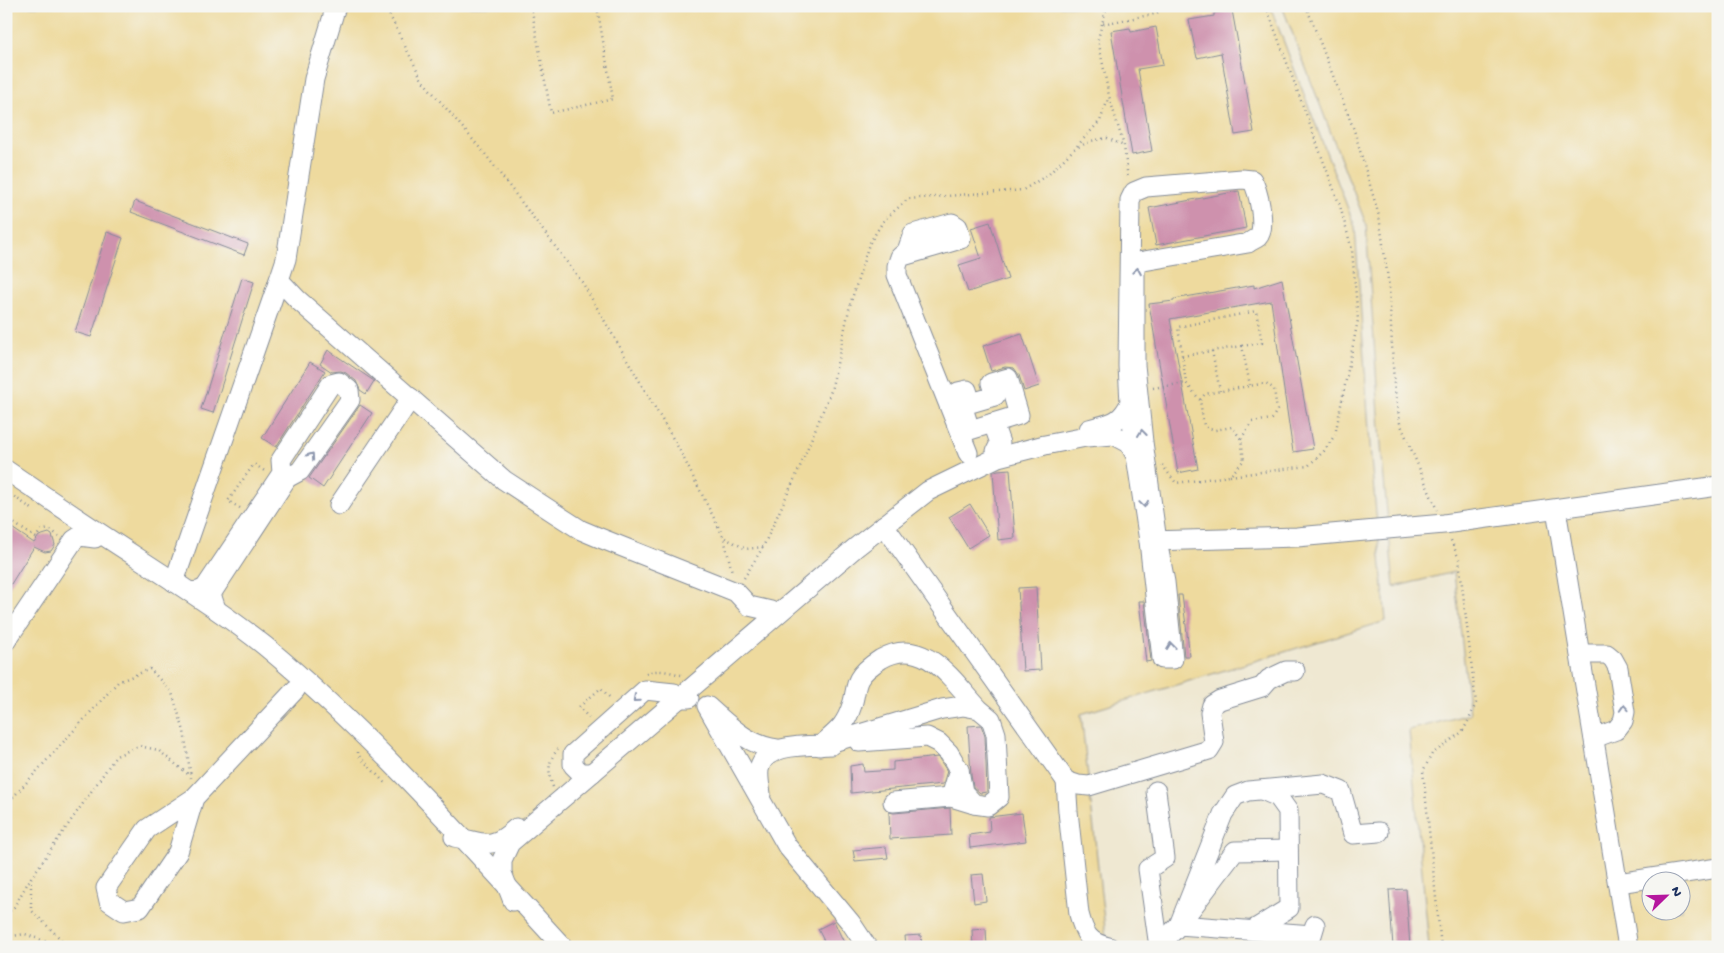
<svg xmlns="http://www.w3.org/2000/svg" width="1724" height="953" font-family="'Gochi Hand',sans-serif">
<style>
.sand{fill:#eeda9e;stroke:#84847e;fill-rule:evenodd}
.building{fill:#ce91ad}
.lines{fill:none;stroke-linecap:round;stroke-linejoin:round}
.minor-casing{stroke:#858c98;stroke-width:21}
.path{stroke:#858c98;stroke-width:2.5;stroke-dasharray:1 4;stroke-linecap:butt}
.minor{stroke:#fff;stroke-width:19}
.oneway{stroke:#8d97ae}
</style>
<rect width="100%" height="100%" fill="#f6f6f2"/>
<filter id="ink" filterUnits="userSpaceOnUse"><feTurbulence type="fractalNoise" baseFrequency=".02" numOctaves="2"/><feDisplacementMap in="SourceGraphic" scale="10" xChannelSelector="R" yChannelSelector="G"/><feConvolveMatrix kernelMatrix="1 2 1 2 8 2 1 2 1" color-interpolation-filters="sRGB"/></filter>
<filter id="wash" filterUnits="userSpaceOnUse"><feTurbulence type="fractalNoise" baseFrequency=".0096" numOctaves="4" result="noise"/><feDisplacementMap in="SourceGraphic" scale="20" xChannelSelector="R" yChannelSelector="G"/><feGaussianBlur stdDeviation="1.12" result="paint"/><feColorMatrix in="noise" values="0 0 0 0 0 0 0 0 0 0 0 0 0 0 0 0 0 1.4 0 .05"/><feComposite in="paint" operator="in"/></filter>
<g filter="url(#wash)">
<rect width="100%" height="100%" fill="#efe8d2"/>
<g class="sand">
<path d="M6,6H1270L1355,227L1371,459L1386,621L1081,714L1107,947H6Z"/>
<path d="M1282,6H1718V947H1429L1409,730L1470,714L1454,572L1394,587L1382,458L1366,224ZM1652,880H1682V910H1652Z"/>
</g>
<g id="blocks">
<g class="building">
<path d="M1232,10L1254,132L1235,135L1221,53L1197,58L1189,20L1214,16V13Z"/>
<path d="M1156,27L1163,65L1138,69L1152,151L1132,155L1111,31L1130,28L1131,32Z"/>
<path d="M1239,191L1246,228L1156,245L1149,208Z"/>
<path d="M135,201L248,244L244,255L131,212Z"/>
<path d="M990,222L1008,279L968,292L959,265L981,258L971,228Z"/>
<path d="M107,232L123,238L91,337L75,332Z"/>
<path d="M242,278L254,282L213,413L201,409Z"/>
<path d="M1282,279L1313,449L1293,452L1271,301L1170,319L1198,469L1178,473L1149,304L1174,301V299L1254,285V288Z"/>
<path d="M1022,334L1039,386L1024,391L1019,375L1014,368L1005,367L991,371L983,346Z"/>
<path d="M328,350L374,381L366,394L360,390L356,381L346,373L341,371L332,372L320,364Z"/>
<path d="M310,362L325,371L276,447L262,438Z"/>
<path d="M360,405L372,413L323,488L309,478Z"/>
<path d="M1010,469L1015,538L998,540L993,472L998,470Z"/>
<path d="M970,504L989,535L968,548L949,517Z"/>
<path d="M6,524L34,543L39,536L49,533L52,535L55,545L51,551L45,552L34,547L6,592Z"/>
<path d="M1036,587L1041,670L1023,671L1018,588Z"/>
<path d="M1178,595H1182L1190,656H1184Z"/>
<path d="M1139,601H1144L1151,661L1146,662Z"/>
<path d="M981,725L985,736L987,792L980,793L973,787L971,775L968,726Z"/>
<path d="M938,757L947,771L943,784L851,793L850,766L863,764L864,772L893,770V762Z"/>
<path d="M950,808L951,835L890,839L889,812L894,813Z"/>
<path d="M1022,813L1026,841L970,848L969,835L990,832L989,817Z"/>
<path d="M886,847L888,858L855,861L853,850Z"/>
<path d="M983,874L986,901L974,903L971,875Z"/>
<path d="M1406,889L1410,947H1393L1389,890Z"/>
<path d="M834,921L846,947H827L818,929Z"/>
<path d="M986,929L987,947H973L972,930Z"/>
<path d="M921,935L922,947H906L905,936Z"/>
</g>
</g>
</g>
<g filter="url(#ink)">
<use href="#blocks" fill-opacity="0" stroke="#858c98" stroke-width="1"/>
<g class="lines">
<g class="minor-casing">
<g id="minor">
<path d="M336,6L314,79L286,259L279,280L298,300L504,480L556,514L581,530L600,538L736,592L749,606L771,611"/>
<path d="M900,257L961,239L958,227L952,223L913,234L907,251L900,257L897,266V275L968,453"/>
<path d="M1008,378L1019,415L970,430L958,392L967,390L971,403L995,396L991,383Z"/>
<path d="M993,423L1000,443L996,451"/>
<path d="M1089,429C1110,423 1120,424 1130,403"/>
<path d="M6,470C49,499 91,528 135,556C179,585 224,613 265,646C374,736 467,843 563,947"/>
<path d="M339,505L411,398"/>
<path d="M1556,509L1628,947"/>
<path d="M884,525L1066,781L1078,785L1089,786L1209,750L1214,742L1210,713L1212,705L1220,700L1262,687L1269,679L1286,671H1295"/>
<path d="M1149,541L1297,537L1444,524L1718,486"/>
<path d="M174,582L279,280"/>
<path d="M190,592L199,591L205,588L282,473L281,460L331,384L339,382L349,390L350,400L300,471L287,478L211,594L216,609"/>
<path d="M6,641L74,540L80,536L95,538"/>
<path d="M1580,654H1607L1613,659L1618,668L1625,712L1623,721L1616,730L1594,738"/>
<path d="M859,742L927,737L939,743L949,753L959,770L951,797L974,804"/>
<path d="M777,749C747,745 729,725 707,706L787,846L851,923L867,947"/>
<path d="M959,770L963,792L974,804L988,806L999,797L996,734L991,719L979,709L963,706L942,709L820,746C837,731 845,727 852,705C855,697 855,686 859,679C864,670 873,664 881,659C924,634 953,681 979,709"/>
<path d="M592,773H581L573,765V754L645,690L674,693L679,698H689"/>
<path d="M1066,781L1068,811L1079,914C1084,933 1088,943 1109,947"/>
<path d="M1156,791L1165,858L1148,869L1159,947"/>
<path d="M761,794C760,787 758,778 759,770C763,742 810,746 831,745"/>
<path d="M194,798L178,852L140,908L124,911L109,901L106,888L147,829L194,798L296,689"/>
<path d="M893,802L951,797"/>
<path d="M454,837C485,842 489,852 516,828"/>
<path d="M1288,850L1235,851L1179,925L1223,814L1235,796L1248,791L1323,784L1341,791L1353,834L1379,832"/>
<path d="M1618,883L1718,868"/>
<path d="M513,901L502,873V860L510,843L855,548L928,491L998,457L1045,445L1086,437L1114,435L1129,443L1136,456L1149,541L1162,659H1173L1165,582L1157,541L1143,442L1135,365V268L1138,262L1248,243C1251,241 1255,239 1258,237C1267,228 1258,190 1252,180L1242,179L1146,187L1134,192L1130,200L1128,366L1130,403L1136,456"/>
<path d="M1253,930L1289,908L1288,811L1278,797L1262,790"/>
<path d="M1159,946L1179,925L1312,935L1315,925"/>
</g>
</g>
<g class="path">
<path d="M385,6L422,80L485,154L582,282L679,449L724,538L732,572"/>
<path d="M531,6L551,113L613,99L597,6"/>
<path d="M1107,6L1102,24L1155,14L1167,6"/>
<path d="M1306,6L1354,130L1379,216L1389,286L1394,385L1400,423L1437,510"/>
<path d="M1102,24L1098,39L1109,96L1124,146L1128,179"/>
<path d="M1077,146L1100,121L1109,97"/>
<path d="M1212,351L1220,391"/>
<path d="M1182,356L1242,346L1250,385"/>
<path d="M1153,388L1186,383"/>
<path d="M1200,400L1186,383L1178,327L1256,311L1262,343L1242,346"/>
<path d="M1162,465L1176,483L1230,476L1244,460L1241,439L1252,422L1272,419L1277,410L1274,389L1266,383L1205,394L1200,400L1204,426L1215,430L1232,427L1241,439"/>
<path d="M1230,476L1308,466L1324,451L1335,435L1358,320L1352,250L1340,206L1266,6"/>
<path d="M6,491L32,509L35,508"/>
<path d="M240,508L228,501L254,464L266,472"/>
<path d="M6,518L36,538L40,531L49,529L59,536"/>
<path d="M725,538L746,549L763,547"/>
<path d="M744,578L763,547L799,469L831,391L850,305L869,244L884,220L908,199L1023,190L1049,174L1074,149L1091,141L1107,138L1124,146"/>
<path d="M646,674C657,668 669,672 681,675"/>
<path d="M589,718L579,707L601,688L611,699"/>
<path d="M358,752V755L384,782L388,783"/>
<path d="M553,787C548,772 547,762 558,749"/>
<path d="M6,805L118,682L150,669L172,693L184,731L191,778"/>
<path d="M6,914L14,907L30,879"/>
<path d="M6,937L25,934L61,947"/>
<path d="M69,947L31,910V878L116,756L139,746L158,750L189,775"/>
<path d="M1441,947L1423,771L1432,754L1462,732L1469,720L1476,703L1459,559L1450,538"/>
</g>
<use href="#minor" class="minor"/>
</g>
<defs><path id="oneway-chevron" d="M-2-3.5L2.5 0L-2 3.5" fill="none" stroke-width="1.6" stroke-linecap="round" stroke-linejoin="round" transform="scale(1.25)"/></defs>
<g class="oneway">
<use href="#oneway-chevron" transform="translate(1137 271) rotate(-80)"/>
<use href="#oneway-chevron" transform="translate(1142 433) rotate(-97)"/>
<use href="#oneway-chevron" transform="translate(311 456) rotate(-55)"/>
<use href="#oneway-chevron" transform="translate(1144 504) rotate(82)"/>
<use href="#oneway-chevron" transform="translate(1171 646) rotate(-96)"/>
<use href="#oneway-chevron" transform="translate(636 699) rotate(139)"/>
<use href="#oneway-chevron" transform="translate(1624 708) rotate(-94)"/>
</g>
</g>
<rect width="1724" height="953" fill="none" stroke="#f6f6f2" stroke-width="25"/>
<g transform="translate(1666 896) rotate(67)"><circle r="24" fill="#f6f6f2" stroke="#9ea6b7"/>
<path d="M0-4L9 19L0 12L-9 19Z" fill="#b5179e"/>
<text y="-8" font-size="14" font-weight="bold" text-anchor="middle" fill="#1b2f5e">N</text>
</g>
</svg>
